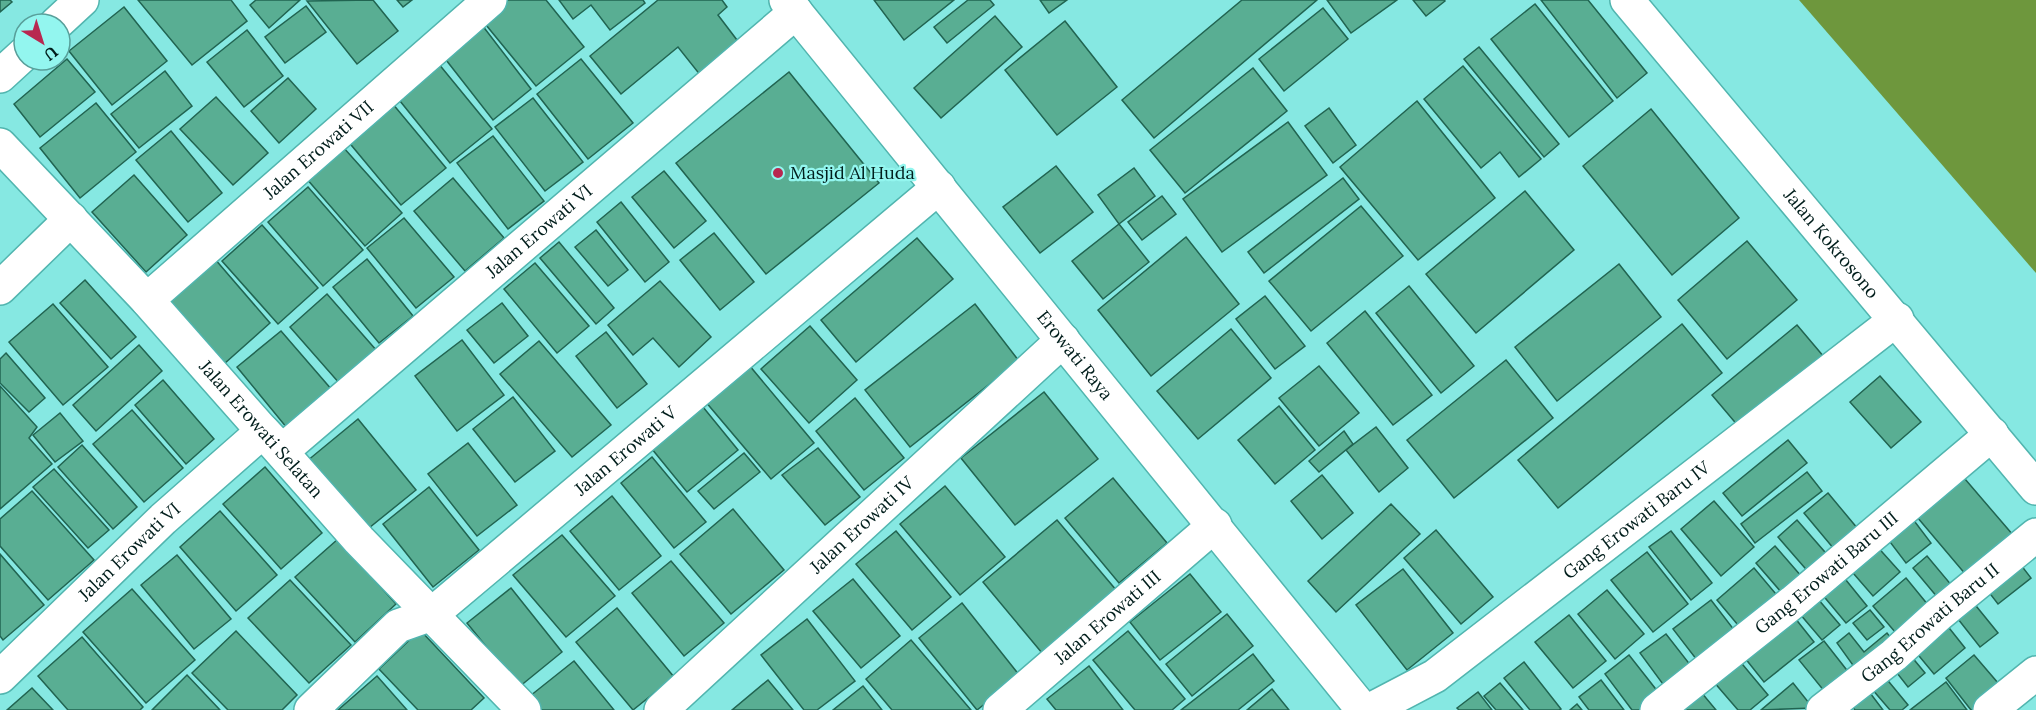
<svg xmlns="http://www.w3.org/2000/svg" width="2036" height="710" font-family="Lora,serif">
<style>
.water{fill:#6e973d}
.building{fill:#59ae93;stroke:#216451;stroke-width:1.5}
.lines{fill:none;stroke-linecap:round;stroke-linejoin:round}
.minor-casing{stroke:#51b5af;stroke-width:36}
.minor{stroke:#fff;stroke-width:33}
.poi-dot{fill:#b82850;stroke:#93f6ef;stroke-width:2}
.labels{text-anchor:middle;stroke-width:4.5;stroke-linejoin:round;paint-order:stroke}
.street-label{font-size:18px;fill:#001d1b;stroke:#93f6ef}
.poi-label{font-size:18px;fill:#001d1b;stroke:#93f6ef;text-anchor:start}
</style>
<rect width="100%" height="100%" fill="#86e8e2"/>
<path class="water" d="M1799,0H2036V273Z"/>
<g class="building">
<path d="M0,0H10L12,2L0,12Z"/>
<path d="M138,0H231L247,21L192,65Z"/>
<path d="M256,0H300L269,28L250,5Z"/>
<path d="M373,0L398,31L357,64L307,1Z"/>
<path d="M397,0H412L403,7Z"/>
<path d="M507,0H546L584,47L536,86L482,20Z"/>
<path d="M559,0H643L645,3L610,30L591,5L573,19Z"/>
<path d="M658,0H722L727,7L718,15L740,44L701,76L678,47L621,94L590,56Z"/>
<path d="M874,0H954L904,40Z"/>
<path d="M968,0H990L994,5L947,43L934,27Z"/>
<path d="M1040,0H1067L1049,13Z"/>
<path d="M1242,0H1317L1154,138L1122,100Z"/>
<path d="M1327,0H1397L1351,33Z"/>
<path d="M1413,0H1444L1445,1L1426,16Z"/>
<path d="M1541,0H1588L1647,73L1617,98Z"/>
<path d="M1535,4L1613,101L1569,137L1491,39Z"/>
<path d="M306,6L326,32L285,63L265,37Z"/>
<path d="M124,7L167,61L112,105L69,51Z"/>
<path d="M1323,8L1348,39L1284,91L1259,59Z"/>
<path d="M995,16L1022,47L941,118L914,88Z"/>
<path d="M1065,21L1117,87L1057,135L1005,70Z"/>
<path d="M482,25L531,89L493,120L443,56Z"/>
<path d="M247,30L283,76L244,107L207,62Z"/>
<path d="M1479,47L1559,144L1544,157L1464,59Z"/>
<path d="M67,59L95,92L40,137L14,104Z"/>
<path d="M581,59L633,123L588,159L537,94Z"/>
<path d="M438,63L492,129L450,163L396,96Z"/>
<path d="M1463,66L1541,159L1519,177L1500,152L1481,168L1424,99Z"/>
<path d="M1253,68L1287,111L1185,193L1150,150Z"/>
<path d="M165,71L192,106L139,148L111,114Z"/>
<path d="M789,72L879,183L766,274L676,163Z"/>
<path d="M288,78L316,109L279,143L251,111Z"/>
<path d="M216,97L268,153L233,185L180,129Z"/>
<path d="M533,98L583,162L545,191L495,127Z"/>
<path d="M1417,101L1495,198L1418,260L1340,167Z"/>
<path d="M96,103L136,152L80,198L40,148Z"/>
<path d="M392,103L446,168L401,205L347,140Z"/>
<path d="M1329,108L1356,145L1333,163L1305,126Z"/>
<path d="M1651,109L1739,218L1672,275L1583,166Z"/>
<path d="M1288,122L1327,175L1222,252L1183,199Z"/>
<path d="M171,131L222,193L188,222L136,160Z"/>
<path d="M493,136L544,201L508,229L457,163Z"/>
<path d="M343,147L402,213L365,246L306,178Z"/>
<path d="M1056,166L1093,212L1040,253L1003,207Z"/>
<path d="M1134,168L1155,196L1119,224L1098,195Z"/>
<path d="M664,171L706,221L674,248L632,197Z"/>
<path d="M134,175L187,235L146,272L92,212Z"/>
<path d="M453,178L504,238L465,271L414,211Z"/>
<path d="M1343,178L1359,199L1264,273L1248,252Z"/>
<path d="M308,187L363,250L323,286L268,222Z"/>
<path d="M1525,191L1574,250L1476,333L1426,274Z"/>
<path d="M1162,196L1176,214L1142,240L1128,222Z"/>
<path d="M621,202L669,262L645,282L597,222Z"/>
<path d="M1361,206L1403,256L1311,331L1269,281Z"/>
<path d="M404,218L454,277L416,308L367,248Z"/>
<path d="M1119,224L1149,262L1103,299L1072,261Z"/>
<path d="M262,225L318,288L278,324L222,261Z"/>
<path d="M596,230L628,270L608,286L575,247Z"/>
<path d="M714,233L754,282L720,310L680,260Z"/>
<path d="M1186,237L1239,304L1151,376L1098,310Z"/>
<path d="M917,238L953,279L856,362L821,320Z"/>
<path d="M1747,241L1797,300L1727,359L1678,300Z"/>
<path d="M559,242L614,308L596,324L540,258Z"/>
<path d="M214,258L270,323L224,364L167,299Z"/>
<path d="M367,259L413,316L379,343L333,287Z"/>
<path d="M535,263L589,326L557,353L504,289Z"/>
<path d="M1619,264L1661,317L1557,401L1515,347Z"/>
<path d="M85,280L136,337L111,359L60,303Z"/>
<path d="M660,281L711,337L679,367L653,338L633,355L608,325Z"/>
<path d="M1409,286L1474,366L1441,393L1376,313Z"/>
<path d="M327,294L377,351L340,384L290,327Z"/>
<path d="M1265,296L1305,346L1275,369L1236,319Z"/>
<path d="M502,303L528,336L494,363L467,330Z"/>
<path d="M53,304L108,367L63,405L9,342Z"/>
<path d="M975,304L1019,361L910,447L865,390Z"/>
<path d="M1365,311L1432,395L1393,425L1327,343Z"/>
<path d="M1682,324L1722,373L1558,508L1518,460Z"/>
<path d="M1797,325L1824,357L1739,427L1712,395Z"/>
<path d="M810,326L857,380L809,423L761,369Z"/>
<path d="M1231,329L1271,378L1198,439L1157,391Z"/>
<path d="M281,331L332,390L287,428L237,367Z"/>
<path d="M606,332L647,384L617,408L576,356Z"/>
<path d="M462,340L504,395L457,431L415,376Z"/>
<path d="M539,341L611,425L572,457L500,374Z"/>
<path d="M139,345L162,371L96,431L73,405Z"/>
<path d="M6,353L45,398L29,412L0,383V359Z"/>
<path d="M1506,360L1553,418L1454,498L1407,440Z"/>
<path d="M749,365L814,443L771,479L705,401Z"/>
<path d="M1319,366L1359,413L1319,446L1279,398Z"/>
<path d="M1880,376L1921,422L1891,448L1850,402Z"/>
<path d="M163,380L214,439L186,464L135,405Z"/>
<path d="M0,386L37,427L29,438L52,464L0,509Z"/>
<path d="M1044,392L1098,459L1015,525L961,458Z"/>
<path d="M513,397L555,451L515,482L473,429Z"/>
<path d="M855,398L904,458L864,490L816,431Z"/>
<path d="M1279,406L1315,450L1275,484L1238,440Z"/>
<path d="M703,407L738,450L687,492L652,449Z"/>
<path d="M132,410L183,468L144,502L93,444Z"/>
<path d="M60,413L83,441L55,462L33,435Z"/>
<path d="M358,419L416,490L364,532L307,461Z"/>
<path d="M1376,427L1408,468L1379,492L1346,450Z"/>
<path d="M1344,431L1353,444L1319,472L1309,461Z"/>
<path d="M1788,440L1807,463L1742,516L1723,493Z"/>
<path d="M468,443L517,505L477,536L428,474Z"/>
<path d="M82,445L137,507L113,529L58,467Z"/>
<path d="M818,448L860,497L825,525L782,475Z"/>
<path d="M744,453L760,472L714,509L698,491Z"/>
<path d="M652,457L706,522L674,548L621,483Z"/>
<path d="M265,467L322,533L281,569L223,504Z"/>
<path d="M54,469L109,530L88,548L33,487Z"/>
<path d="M1807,472L1822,491L1755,543L1741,524Z"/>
<path d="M1959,472L2019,542L1972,582L1912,511Z"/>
<path d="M1322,475L1353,513L1322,539L1291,501Z"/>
<path d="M1113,478L1167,543L1119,583L1065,518Z"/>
<path d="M945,486L1005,557L960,595L900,524Z"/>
<path d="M429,487L479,550L433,587L383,524Z"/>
<path d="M32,491L94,560L48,600L0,546V519Z"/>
<path d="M1828,493L1863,535L1839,555L1804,513Z"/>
<path d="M612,496L661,556L619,590L570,531Z"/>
<path d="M1714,501L1754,547L1721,576L1681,529Z"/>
<path d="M1391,504L1420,534L1336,612L1308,581Z"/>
<path d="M733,509L784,570L731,614L680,554Z"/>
<path d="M220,511L277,575L236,611L180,547Z"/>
<path d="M1912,518L1931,543L1906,563L1887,538Z"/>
<path d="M1057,520L1122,597L1047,659L983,582Z"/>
<path d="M1797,520L1831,559L1811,575L1778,537Z"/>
<path d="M1436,530L1493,597L1461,624L1404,558Z"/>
<path d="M896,531L951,597L912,630L856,564Z"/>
<path d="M1671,531L1712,583L1691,600L1649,547Z"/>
<path d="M562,535L615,596L566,637L513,575Z"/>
<path d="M338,539L396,604L355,642L295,577Z"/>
<path d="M1874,543L1900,572L1873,596L1847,566Z"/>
<path d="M1775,546L1808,584L1788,600L1756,563Z"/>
<path d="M1647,552L1688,604L1653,632L1611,580Z"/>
<path d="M0,554L44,605L3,640L0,636Z"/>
<path d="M177,555L231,619L194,649L141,585Z"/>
<path d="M1927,556L1953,587L1938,598L1913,568Z"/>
<path d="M2014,556L2031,578L1998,604L1981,582Z"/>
<path d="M671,561L724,623L684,656L632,593Z"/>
<path d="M1754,568L1781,600L1743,631L1717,600Z"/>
<path d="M1403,569L1453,633L1407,670L1356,605Z"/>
<path d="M1837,569L1867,606L1846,623L1816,587Z"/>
<path d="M1190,574L1221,612L1160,660L1130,622Z"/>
<path d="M1906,578L1933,611L1901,639L1873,606Z"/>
<path d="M853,579L900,636L861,668L813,611Z"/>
<path d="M290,580L351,645L309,683L248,618Z"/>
<path d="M511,588L562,652L519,687L467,623Z"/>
<path d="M132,589L195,660L146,703L83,632Z"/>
<path d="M1607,590L1644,634L1615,659L1578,614Z"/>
<path d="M1812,592L1840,625L1822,640L1794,607Z"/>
<path d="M1968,596L1998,633L1980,647L1951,610Z"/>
<path d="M1711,600L1738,635L1700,664L1673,629Z"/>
<path d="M962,603L1020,676L977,710L919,638Z"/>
<path d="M617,608L674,677L633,710L576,642Z"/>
<path d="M1787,608L1814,642L1764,682L1737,648Z"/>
<path d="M1870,610L1884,627L1867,640L1853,623Z"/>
<path d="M1227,614L1253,646L1192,696L1166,664Z"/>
<path d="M1569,615L1606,661L1573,688L1535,642Z"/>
<path d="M807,619L855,681L817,710H804L761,655Z"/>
<path d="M1942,619L1965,648L1934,674L1910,645Z"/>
<path d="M420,630L484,698L471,710H418L379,669Z"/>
<path d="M236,631L297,695L282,710H228L192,673Z"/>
<path d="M1128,631L1185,699L1172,710H1135L1093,660Z"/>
<path d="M1849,633L1864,652L1887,633L1898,647L1860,675L1837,643Z"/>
<path d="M1666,634L1695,671L1668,691L1640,653Z"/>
<path d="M82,637L143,707L140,710H68L38,676Z"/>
<path d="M911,640L971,710H892L866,679Z"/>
<path d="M1824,641L1853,678L1829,697L1799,660Z"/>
<path d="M1906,650L1925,673L1908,687L1890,664Z"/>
<path d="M1733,653L1768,695L1750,710H1738L1707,674Z"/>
<path d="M1253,654L1274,681L1238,710H1181Z"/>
<path d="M1629,655L1662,697L1646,710H1632L1605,674Z"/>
<path d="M1974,655L2004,690L1978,710H1971L1946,678Z"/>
<path d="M574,661L614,710H541L530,696Z"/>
<path d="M1524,662L1561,709L1559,710H1530L1504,678Z"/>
<path d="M1089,666L1123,710H1056L1047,699Z"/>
<path d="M1880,671L1908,705L1902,710H1890L1866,682Z"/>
<path d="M187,675L220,710H152Z"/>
<path d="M377,676L407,710H338Z"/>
<path d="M768,680L793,710H732Z"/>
<path d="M1601,680L1624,710H1589L1579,697Z"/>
<path d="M1946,682L1967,710H1910Z"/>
<path d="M1500,683L1523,710H1496L1484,696Z"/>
<path d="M1793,683L1813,708L1761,710Z"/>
<path d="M1864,685L1883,710H1855L1847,699Z"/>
<path d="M863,686L882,710H833Z"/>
<path d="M1696,686L1716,710H1666Z"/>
<path d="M32,688L53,710H7Z"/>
<path d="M1272,689L1289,710H1247Z"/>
<path d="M1478,692L1492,710H1459L1457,708Z"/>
<path d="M1577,704L1582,710H1570Z"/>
</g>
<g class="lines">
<g class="minor-casing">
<g id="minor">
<path id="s1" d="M786,0L1363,710"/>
<path id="s2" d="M1627,0L2036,488"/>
<path d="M56,24L82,0"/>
<path d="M0,76L24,54"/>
<path id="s3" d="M0,145L147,300L359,540L524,710"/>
<path d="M0,288L71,219"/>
<path id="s4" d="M147,300L490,0"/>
<path id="s5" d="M0,677L163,519L263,431L282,451L796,12"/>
<path id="s6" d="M311,710L398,626L432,614L939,187"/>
<path id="s7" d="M661,710L1063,340"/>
<path id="s8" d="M1000,710L1215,525"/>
<path id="s9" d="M1370,710L1435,676L1897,319"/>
<path id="s10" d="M1657,710L1793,602L1992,434"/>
<path id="s11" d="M1823,710L1894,655L1938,615L2036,535"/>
<path d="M1990,710L2036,673"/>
</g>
</g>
<use href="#minor" class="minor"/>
</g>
<circle class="poi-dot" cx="778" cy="173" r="6"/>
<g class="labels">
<g class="street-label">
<text dy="6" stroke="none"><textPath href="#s4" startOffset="228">Jalan Erowati VII</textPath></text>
<text dy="6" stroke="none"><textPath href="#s5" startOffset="726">Jalan Erowati VI</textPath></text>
<text dy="6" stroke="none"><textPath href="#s2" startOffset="318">Jalan Kokrosono</textPath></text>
<text dy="6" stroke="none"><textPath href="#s1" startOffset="458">Erowati Raya</textPath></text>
<text dy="6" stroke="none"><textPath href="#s3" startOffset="386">Jalan Erowati Selatan</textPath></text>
<text dy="6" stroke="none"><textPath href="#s6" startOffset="410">Jalan Erowati V</textPath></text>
<text dy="6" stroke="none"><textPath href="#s9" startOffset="328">Gang Erowati Baru IV</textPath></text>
<text dy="6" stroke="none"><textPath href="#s7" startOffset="273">Jalan Erowati IV</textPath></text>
<text dy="6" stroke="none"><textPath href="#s5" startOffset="180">Jalan Erowati VI</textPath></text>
<text dy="6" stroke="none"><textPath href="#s10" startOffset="218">Gang Erowati Baru III</textPath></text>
<text dy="6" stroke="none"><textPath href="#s8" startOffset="142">Jalan Erowati III</textPath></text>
<text dy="6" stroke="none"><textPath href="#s11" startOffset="138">Gang Erowati Baru II</textPath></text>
</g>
<g class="poi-label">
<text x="790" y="179">Masjid Al Huda</text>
</g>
</g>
<g transform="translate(42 42) rotate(142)"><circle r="28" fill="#93f6ef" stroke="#589f9a" stroke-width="1.5"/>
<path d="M0-4.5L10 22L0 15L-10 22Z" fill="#b82850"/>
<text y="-9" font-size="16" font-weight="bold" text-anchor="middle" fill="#001d1b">U</text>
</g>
</svg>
